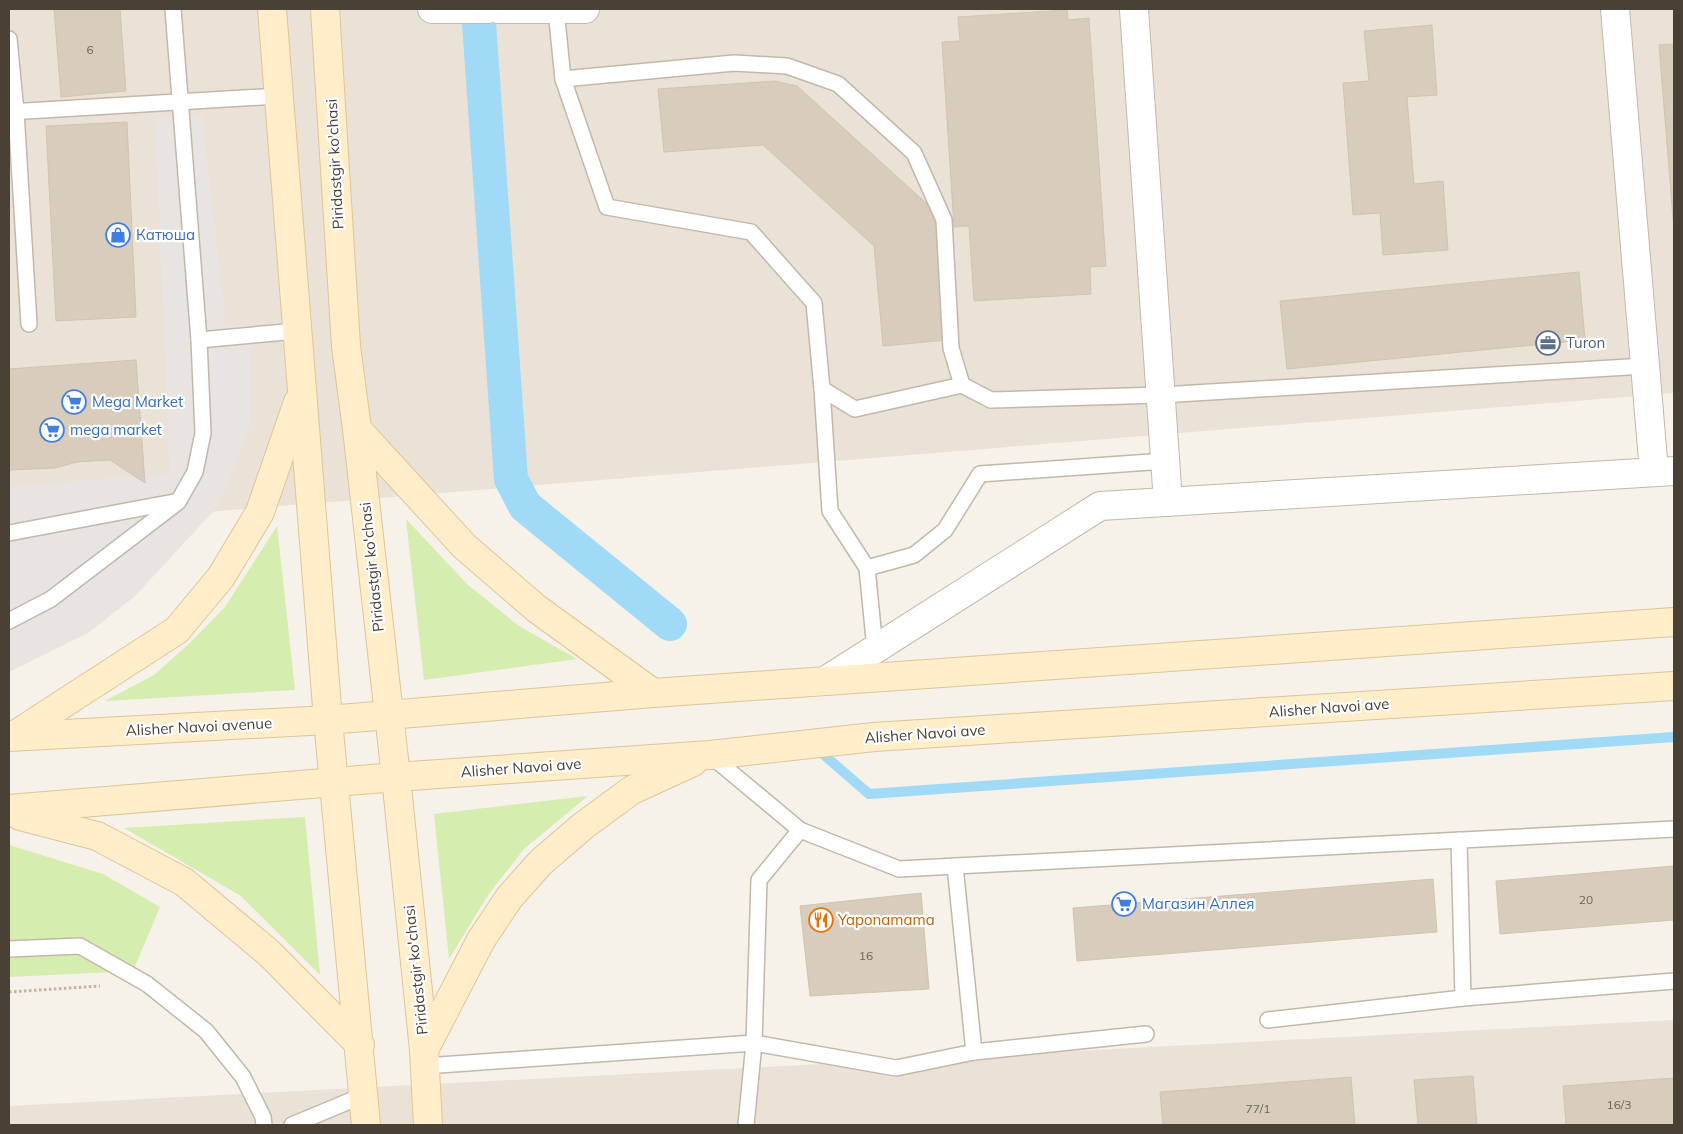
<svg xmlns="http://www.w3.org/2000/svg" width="1683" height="1134" font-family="Mulish,sans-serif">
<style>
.residential{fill:#eae2d6}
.green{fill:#d5edae}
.parking{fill:#e7e4e1}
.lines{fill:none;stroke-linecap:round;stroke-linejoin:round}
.stream{stroke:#a0daf7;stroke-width:10}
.canal{stroke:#a0daf7;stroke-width:34}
.building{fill:#d8ccbd;stroke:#d4c3af}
.service-casing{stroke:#c2b8aa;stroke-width:18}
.minor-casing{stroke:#c2b8aa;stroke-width:30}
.secondary-casing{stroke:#ddc597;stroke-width:30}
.path{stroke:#c5b39a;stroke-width:3;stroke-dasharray:2.5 2.5;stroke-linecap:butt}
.service{stroke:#fff;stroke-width:15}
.minor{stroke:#fff;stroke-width:28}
.secondary{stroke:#ffeec9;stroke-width:28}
.labels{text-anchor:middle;stroke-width:4.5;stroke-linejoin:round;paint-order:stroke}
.number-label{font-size:12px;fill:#6e6458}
.street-label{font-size:15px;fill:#4a4136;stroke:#fff}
.shop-label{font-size:15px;fill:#366cbe;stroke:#fff;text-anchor:start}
.service-label{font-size:15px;fill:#4e5e75;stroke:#fff;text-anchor:start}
.food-label{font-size:15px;fill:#c56008;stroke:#fff;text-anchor:start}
</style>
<rect width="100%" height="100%" fill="#f6f1e9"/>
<g class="residential">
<path d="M9,9H1674V393L9,528Z"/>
<path d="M1674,1020V1125H9V1106Z"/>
</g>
<g class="green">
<path d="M406,519L468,585L519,626L577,659L424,680Z"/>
<path d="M277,526L295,690L105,701L154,675L191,642L225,607Z"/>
<path d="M588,796L524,849L488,895L449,959L434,814Z"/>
<path d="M305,817L320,975L241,896L124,828Z"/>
<path d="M9,845L103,874L160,907L133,971L9,977Z"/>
</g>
<path class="parking" d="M202,114L226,325H250L251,424L220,504L135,596L88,633L9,672V487L170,473L155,118Z"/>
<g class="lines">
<path class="stream" d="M824,755L869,794L1674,737"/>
<path class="canal" d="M478,9L511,479L525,506L670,624"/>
</g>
<g class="building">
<path d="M54,9H120L126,91L61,97Z"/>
<path d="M1067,10L1068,20L1089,18L1106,266L1090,267L1091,294L974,301L969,226L954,227L942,42L960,41L958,17Z"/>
<path d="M1432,25L1437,95L1407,97L1414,184L1443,181L1448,250L1383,255L1380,213L1353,215L1343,83L1369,81L1364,31Z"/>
<path d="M1674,44V231L1659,45Z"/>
<path d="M775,81L797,86L926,203L938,227L947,340L883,346L874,246L763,145L664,152L658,89Z"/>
<path d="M127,122L136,317L56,321L46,126Z"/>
<path d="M1579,272L1585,340L1287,369L1280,301Z"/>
<path d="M136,360L145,483L110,460L77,462L55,468L9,470V369Z"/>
<path d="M1674,866V920L1500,934L1496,881Z"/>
<path d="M1433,879L1437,932L1077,961L1073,908Z"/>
<path d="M921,893L929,989L810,996L800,906Z"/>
<path d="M1473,1076L1477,1125H1418L1414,1080Z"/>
<path d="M1351,1077L1355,1125H1163L1160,1092Z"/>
<path d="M1674,1078V1125H1566L1563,1086Z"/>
</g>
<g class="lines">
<g class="service-casing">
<g id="service">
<path d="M173,9L199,340"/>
<path d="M556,10L563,79L607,207L751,232L814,303L822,389L855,409L962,385"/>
<path d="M9,39L16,112L29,324"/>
<path d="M563,79L734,63L787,66L838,84L914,153L944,220L951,348L962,385L991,400L1161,395L1645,366"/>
<path d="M9,112L278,96"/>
<path d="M822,389L830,511L867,568L875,649"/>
<path d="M9,533L174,502"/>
<path d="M867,568L914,555L945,530L980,474L1165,461"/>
<path d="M9,621L51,599L178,502L195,472L203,433L199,340L296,331"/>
<path d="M710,755L800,830L899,869L1674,829"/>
<path d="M1459,840L1463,998L1674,981"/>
<path d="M955,866L974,1052"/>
<path d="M9,949L80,946L147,984L206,1031L243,1077L263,1117L264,1125"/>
<path d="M1268,1020L1463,998"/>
<path d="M425,1066L754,1043L896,1068L974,1052L1146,1034"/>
<path d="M292,1125L364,1095"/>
<path d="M746,1125L754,1043L759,880L800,830"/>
</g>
</g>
<g class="minor-casing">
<g id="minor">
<path d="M432,9H488"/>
<path d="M498,9H585"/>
<path d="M1134,9L1168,502"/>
<path d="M1615,9L1654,472"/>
<path d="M825,681L1100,506L1674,471"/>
</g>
</g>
<g class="secondary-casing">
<g id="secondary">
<path d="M272,9L328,720L366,1125"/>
<path d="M325,9L346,346L357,429L396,777L424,1050L428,1125"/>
<path d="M357,429L464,546L537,609L653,693"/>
<path d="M15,735L177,630L221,577L260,512L298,402"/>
<path d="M9,737L328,720L653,693L1674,622"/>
<path d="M9,809L396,777L710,755L874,737L1674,686"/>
<path d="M20,816L97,836L184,882L269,953L360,1045"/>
<path d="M424,1050L481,940L509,898L541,862L583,826L632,790L693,762"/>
</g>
</g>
<path class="path" d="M9,992L100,986"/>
<use href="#service" class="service"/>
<use href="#minor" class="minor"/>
<use href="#secondary" class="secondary"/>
</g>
<defs>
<g id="shop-ring" transform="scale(1.25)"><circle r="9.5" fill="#fff" stroke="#3f7fe0" stroke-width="1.5"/><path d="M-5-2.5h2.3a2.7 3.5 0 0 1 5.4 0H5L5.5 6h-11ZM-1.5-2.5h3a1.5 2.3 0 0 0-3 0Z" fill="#3f7fe0"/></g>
<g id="office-ring" transform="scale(1.25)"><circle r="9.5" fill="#fff" stroke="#5c6f8a" stroke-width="1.5"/><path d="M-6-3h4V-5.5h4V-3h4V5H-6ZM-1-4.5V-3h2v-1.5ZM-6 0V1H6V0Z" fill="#5c6f8a"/></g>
<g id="supermarket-ring" transform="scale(1.25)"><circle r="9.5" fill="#fff" stroke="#3f7fe0" stroke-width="1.5"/><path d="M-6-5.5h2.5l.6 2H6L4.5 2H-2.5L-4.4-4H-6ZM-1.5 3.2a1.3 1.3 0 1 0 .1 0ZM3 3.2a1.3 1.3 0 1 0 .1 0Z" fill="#3f7fe0"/></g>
<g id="restaurant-ring" transform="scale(1.25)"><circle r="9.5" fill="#fff" stroke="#e8710a" stroke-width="1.5"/><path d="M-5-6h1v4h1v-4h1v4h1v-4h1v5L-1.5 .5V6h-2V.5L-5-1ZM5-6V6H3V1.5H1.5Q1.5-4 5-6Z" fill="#e8710a"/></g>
</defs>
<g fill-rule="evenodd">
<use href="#shop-ring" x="118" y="235"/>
<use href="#office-ring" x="1548" y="343"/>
<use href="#supermarket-ring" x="74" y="402"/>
<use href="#supermarket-ring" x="52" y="430"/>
<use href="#supermarket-ring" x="1124" y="904"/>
<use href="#restaurant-ring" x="821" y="920"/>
</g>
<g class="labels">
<g class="number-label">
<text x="90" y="54">6</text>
<text x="1586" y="904">20</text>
<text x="866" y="960">16</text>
<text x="1619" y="1109">16/3</text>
<text x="1258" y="1113">77/1</text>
</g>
<g class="street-label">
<text transform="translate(335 164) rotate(-93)" y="5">Piridastgir ko'chasi</text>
<text transform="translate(372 567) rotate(-96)" y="5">Piridastgir ko'chasi</text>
<text transform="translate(1329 708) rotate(-4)" y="5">Alisher Navoi ave</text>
<text transform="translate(199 727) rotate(-3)" y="5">Alisher Navoi avenue</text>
<text transform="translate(925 734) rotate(-4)" y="5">Alisher Navoi ave</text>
<text transform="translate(521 768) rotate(-4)" y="5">Alisher Navoi ave</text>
<text transform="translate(416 970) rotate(-96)" y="5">Piridastgir ko'chasi</text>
</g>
<g class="shop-label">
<text x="136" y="240">Катюша</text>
<text x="92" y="407">Mega Market</text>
<text x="70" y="435">mega market</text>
<text x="1142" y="909">Магазин Аллея</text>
</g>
<g class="service-label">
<text x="1566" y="348">Turon</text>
</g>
<g class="food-label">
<text x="838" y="925">Yaponamama</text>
</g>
</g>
<rect width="1683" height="1134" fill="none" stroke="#4a4136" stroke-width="20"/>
</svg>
